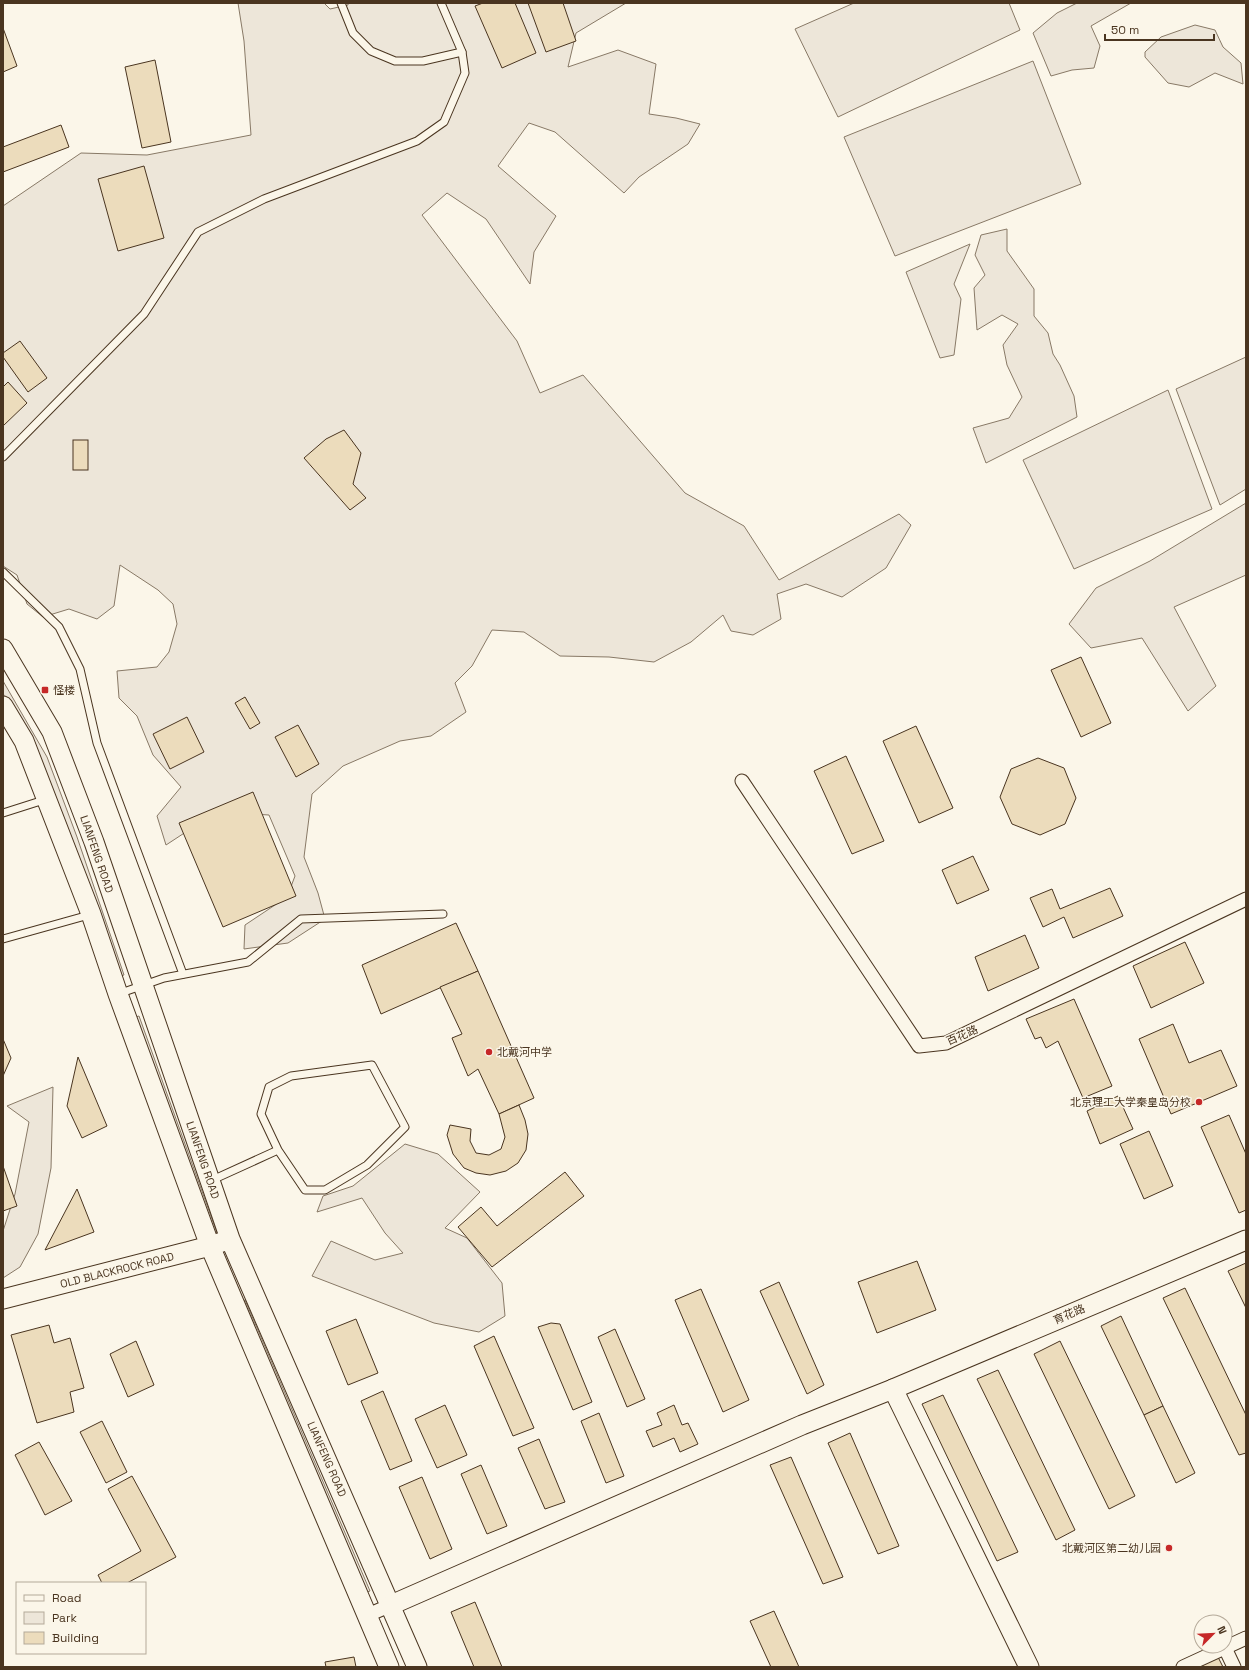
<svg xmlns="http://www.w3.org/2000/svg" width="1249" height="1670" font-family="'Space Grotesk','Noto Sans SC',sans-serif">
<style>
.green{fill:#ede6d9;stroke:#887966}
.building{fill:#ecdcbc;stroke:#4a3520}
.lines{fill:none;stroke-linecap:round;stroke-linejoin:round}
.lane-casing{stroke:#4a3520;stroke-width:9}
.street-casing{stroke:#4a3520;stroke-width:15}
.secondary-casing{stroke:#4a3520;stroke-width:21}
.lane{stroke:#fbf6e9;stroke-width:7}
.street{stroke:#fbf6e9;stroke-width:13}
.secondary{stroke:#fbf6e9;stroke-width:19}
.poi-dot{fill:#c62828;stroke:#fbf6e9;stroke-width:1.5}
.labels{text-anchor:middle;stroke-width:3;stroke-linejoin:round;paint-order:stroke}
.poi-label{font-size:11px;fill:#4a3520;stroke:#fbf6e9;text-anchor:start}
.street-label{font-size:11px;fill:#4a3520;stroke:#fbf6e9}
</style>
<rect width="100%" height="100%" fill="#fbf6e9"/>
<g class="green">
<path d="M238,3H324L330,9L348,5V3H626L576,33L568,67L618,50L656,64L649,114L676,118L700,124L688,144L639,177L624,193L555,132L529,123L498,166L556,216L534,252L530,284L486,219L447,193L422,215L517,341L540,393L583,375L685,493L744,526L779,580L899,514L911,525L886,568L842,597L806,584L777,594L781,619L753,635L731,631L723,615L691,642L654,662L609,657L560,656L524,632L492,630L472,666L455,683L466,712L431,736L400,741L343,766L312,794L304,857L318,893L325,919L288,943L244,949L245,925L287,897L295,876L269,815L253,814L195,826L166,845L157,816L181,787L153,755L137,716L119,698L117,671L157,667L169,652L177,624L173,604L158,590L120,565L114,606L97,619L69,609L43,617L27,604L17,575L3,566V206L81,153L147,155L251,135L244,41Z"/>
<path d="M854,3H1009L1020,30L838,117L795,29Z"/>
<path d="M1077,3H1131L1091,26L1100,46L1094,68L1072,70L1051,76L1033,33L1057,13Z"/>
<path d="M1195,25L1215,30L1223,47L1241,63L1243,84L1215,73L1189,87L1168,83L1145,57V52L1161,37Z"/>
<path d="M1033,61L1081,184L895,256L844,137Z"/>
<path d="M1007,229V251L1034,289V316L1048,333L1053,354L1060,365L1074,396L1077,417L986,463L973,428L1009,418L1022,397L1007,365L1003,345L1018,324L1002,315L977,330L974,288L985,275L975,255L981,235Z"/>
<path d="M970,244L954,284L961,299L954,355L940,358L906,272Z"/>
<path d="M1246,357V489L1220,505L1176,389Z"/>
<path d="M1168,390L1212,509L1074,569L1023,460Z"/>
<path d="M1246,503V575L1174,607L1216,686L1188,711L1142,638L1091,648L1069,624L1096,588L1150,561Z"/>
<path d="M3,681L47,757L77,837L124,975L117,977L3,693Z"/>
<path d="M139,1016L217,1233L211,1235L132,1018Z"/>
<path d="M53,1087L51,1168L38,1234L20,1267L3,1278V1231L15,1194L29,1122L7,1106Z"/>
<path d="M405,1144L438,1154L480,1192L445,1228L467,1238L502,1283L505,1316L479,1332L434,1323L312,1276L331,1241L375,1260L403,1253L385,1233L362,1198L317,1212L323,1196L353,1186Z"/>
<path d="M245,1300L370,1591L364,1593L238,1303Z"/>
</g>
<g class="building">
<path d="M483,3H515L536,53L502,68L475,6Z"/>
<path d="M528,3H563L576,41L546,52Z"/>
<path d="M3,28L17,66L3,72Z"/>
<path d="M155,60L171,142L142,148L125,67Z"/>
<path d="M61,125L69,147L3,172V147Z"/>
<path d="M144,166L164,238L118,251L98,179Z"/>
<path d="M20,341L47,378L28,392L3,357V353Z"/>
<path d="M8,382L27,403L3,426V387Z"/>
<path d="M344,430L361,453L353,484L366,498L350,510L304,458L326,439Z"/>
<rect x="73" y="440" width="15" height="30"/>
<path d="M1081,657L1111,723L1081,737L1051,670Z"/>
<path d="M245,697L260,723L250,729L235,703Z"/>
<path d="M187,717L204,752L170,769L153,734Z"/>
<path d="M298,725L319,764L296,777L275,737Z"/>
<path d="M916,726L953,808L919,823L883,741Z"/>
<path d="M846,756L884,841L852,854L814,771Z"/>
<path d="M1038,758L1064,768L1076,798L1065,824L1040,835L1012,824L1000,797L1011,769Z"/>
<path d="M253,792L296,896L223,927L179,823Z"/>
<path d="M973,856L989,890L957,904L942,870Z"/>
<path d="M1110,888L1123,916L1073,938L1064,917L1043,927L1030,898L1052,889L1060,909Z"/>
<path d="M456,923L478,971L381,1014L362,965Z"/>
<path d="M1025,935L1039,968L988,991L975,957Z"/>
<path d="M1185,942L1204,983L1151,1008L1133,966Z"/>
<path d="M478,971L534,1098L499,1114L478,1069L468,1076L452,1038L462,1034L440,987Z"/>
<path d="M1074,999L1112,1086L1083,1098L1058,1041L1046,1048L1041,1037L1035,1039L1026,1019Z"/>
<path d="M1173,1024L1189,1063L1221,1050L1237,1086L1171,1114L1139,1039Z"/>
<path d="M3,1039L11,1058L3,1076Z"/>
<path d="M78,1057L107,1126L82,1138L67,1106Z"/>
<path d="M1118,1096L1133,1129L1100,1144L1087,1111Z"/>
<path d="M519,1105L525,1120L528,1134L526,1150L518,1163L506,1171L490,1175L476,1173L464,1168L453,1154L447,1135L450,1125L471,1129L470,1141L476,1153L489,1155L501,1149L505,1137L499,1114Z"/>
<path d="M1229,1115L1246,1154V1210L1239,1213L1201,1127Z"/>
<path d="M1149,1131L1173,1186L1144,1199L1120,1144Z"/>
<path d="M3,1166L17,1206L3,1211Z"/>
<path d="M565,1172L584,1196L492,1267L458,1227L481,1207L497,1226Z"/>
<path d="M77,1189L94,1232L45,1250Z"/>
<path d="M917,1261L936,1310L877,1333L858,1282Z"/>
<path d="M1246,1263V1308L1228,1271Z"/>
<path d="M779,1282L824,1385L807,1394L760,1291Z"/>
<path d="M1185,1288L1246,1415V1453L1239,1455L1163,1298Z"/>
<path d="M701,1289L749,1400L723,1412L675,1300Z"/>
<path d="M1121,1316L1163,1406L1144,1415L1101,1326Z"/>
<path d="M356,1319L378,1373L348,1385L326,1331Z"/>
<path d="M551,1323L560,1324L592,1402L573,1410L538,1327Z"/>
<path d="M49,1325L54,1343L70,1338L84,1388L70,1392L74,1412L37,1423L11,1335Z"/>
<path d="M615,1329L645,1399L627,1407L598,1337Z"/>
<path d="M494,1336L534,1428L513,1436L474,1346Z"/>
<path d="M136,1341L154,1385L128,1397L110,1354Z"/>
<path d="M1060,1341L1135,1496L1109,1509L1034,1354Z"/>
<path d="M998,1370L1075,1530L1056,1540L977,1379Z"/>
<path d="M383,1391L412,1461L390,1470L361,1401Z"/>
<path d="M943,1395L1018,1552L997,1561L922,1404Z"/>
<path d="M445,1405L467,1455L437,1468L415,1419Z"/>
<path d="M674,1405L682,1425L688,1423L698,1444L680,1452L674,1438L653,1447L646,1431L662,1425L657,1413Z"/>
<path d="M1163,1406L1195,1473L1176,1483L1144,1415Z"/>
<path d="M599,1413L624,1476L606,1483L581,1421Z"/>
<path d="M102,1421L127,1472L106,1483L80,1432Z"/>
<path d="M850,1433L899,1546L878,1554L828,1443Z"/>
<path d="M539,1439L565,1502L545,1509L518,1448Z"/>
<path d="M39,1442L72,1501L45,1515L15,1455Z"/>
<path d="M791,1457L843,1577L823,1584L770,1465Z"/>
<path d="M481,1465L507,1526L487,1534L461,1474Z"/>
<path d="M132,1476L176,1557L127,1583H102L98,1575L141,1551L108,1489Z"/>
<path d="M422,1477L452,1549L430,1559L399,1487Z"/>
<path d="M475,1602L502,1667H474L451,1612Z"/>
<path d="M774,1611L799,1667H771L750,1621Z"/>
<path d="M1217,1655L1223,1667H1197Z"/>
<path d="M354,1657L356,1667H326L325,1662Z"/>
</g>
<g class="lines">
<g class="lane-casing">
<g id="lane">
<path d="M341,3L353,33L371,51L395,61H423L462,52"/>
<path d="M3,457L144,314L198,232L264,199L417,141L444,122L465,73L462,52L441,3"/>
<path d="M3,572L59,627L80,669L97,743L183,974"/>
<path d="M3,813L47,799"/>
<path d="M3,939L89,915"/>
<path d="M118,994L164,978L248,962L301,919L443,914"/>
<path d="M210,1181L278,1150L261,1114L269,1087L291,1076L372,1065L405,1127L367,1165L325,1190H305L278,1150"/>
</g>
</g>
<g class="street-casing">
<g id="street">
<path d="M742,781L919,1046L946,1043L1246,899"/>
<path d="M368,1615L391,1605"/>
<path d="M1225,1648L1234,1667"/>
<path d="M1183,1667L1246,1638"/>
</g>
</g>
<g class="secondary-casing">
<g id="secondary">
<path d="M3,649L52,732L94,842L230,1239L417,1667"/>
<path d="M3,706L24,741L91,914L118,994L210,1246L389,1667"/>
<path d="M3,1299L210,1246L222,1242"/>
<path d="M893,1389L1029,1667"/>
<path d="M391,1605L802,1425L893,1389L1246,1240"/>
</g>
</g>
<use href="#lane" class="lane"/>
<use href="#street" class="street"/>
<use href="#secondary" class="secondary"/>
</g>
<g class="poi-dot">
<rect x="41" y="686" width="8" height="8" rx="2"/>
<circle cx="489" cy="1052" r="4"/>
<circle cx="1199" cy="1102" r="4"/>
<circle cx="1169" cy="1548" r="4"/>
</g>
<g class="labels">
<g class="poi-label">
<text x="53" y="694">怪楼</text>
<text x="497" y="1056">北戴河中学</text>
<text x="1191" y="1106" text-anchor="end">北京理工大学秦皇岛分校</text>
<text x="1161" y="1552" text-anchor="end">北戴河区第二幼儿园</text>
</g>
<g class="street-label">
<text transform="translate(97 854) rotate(71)" y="4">LIANFENG ROAD</text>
<text transform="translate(962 1035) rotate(-24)" y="4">百花路</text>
<text transform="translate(203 1160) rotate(71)" y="4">LIANFENG ROAD</text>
<text transform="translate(117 1270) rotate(-14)" y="4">OLD BLACKROCK ROAD</text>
<text transform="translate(1069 1314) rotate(-23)" y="4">育花路</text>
<text transform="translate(327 1459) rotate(66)" y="4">LIANFENG ROAD</text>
</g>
</g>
<rect width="1249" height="1670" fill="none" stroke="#4a3520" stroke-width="8"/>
<rect x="16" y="1582" width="130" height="72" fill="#fbf6e9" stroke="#b4a999"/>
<rect x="24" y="1595" width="20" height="6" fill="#fbf6e9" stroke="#b4a999"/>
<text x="52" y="1602" font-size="12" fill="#4a3520">Road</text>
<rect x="24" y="1612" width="20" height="12" fill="#ede6d9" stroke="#b4a999"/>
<text x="52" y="1622" font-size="12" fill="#4a3520">Park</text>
<rect x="24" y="1632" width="20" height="12" fill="#ecdcbc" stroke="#b4a999"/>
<text x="52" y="1642" font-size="12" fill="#4a3520">Building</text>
<g transform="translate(1213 1634) rotate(66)"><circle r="19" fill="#fbf6e9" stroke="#b4a999"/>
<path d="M0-3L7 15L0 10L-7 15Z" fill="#c62828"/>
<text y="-6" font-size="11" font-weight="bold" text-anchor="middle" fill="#4a3520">N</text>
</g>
<path d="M1105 34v6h109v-6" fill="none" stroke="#4a3520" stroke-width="2"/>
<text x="1111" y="34" font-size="12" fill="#4a3520" stroke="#fbf6e9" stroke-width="3" paint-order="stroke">50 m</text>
</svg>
